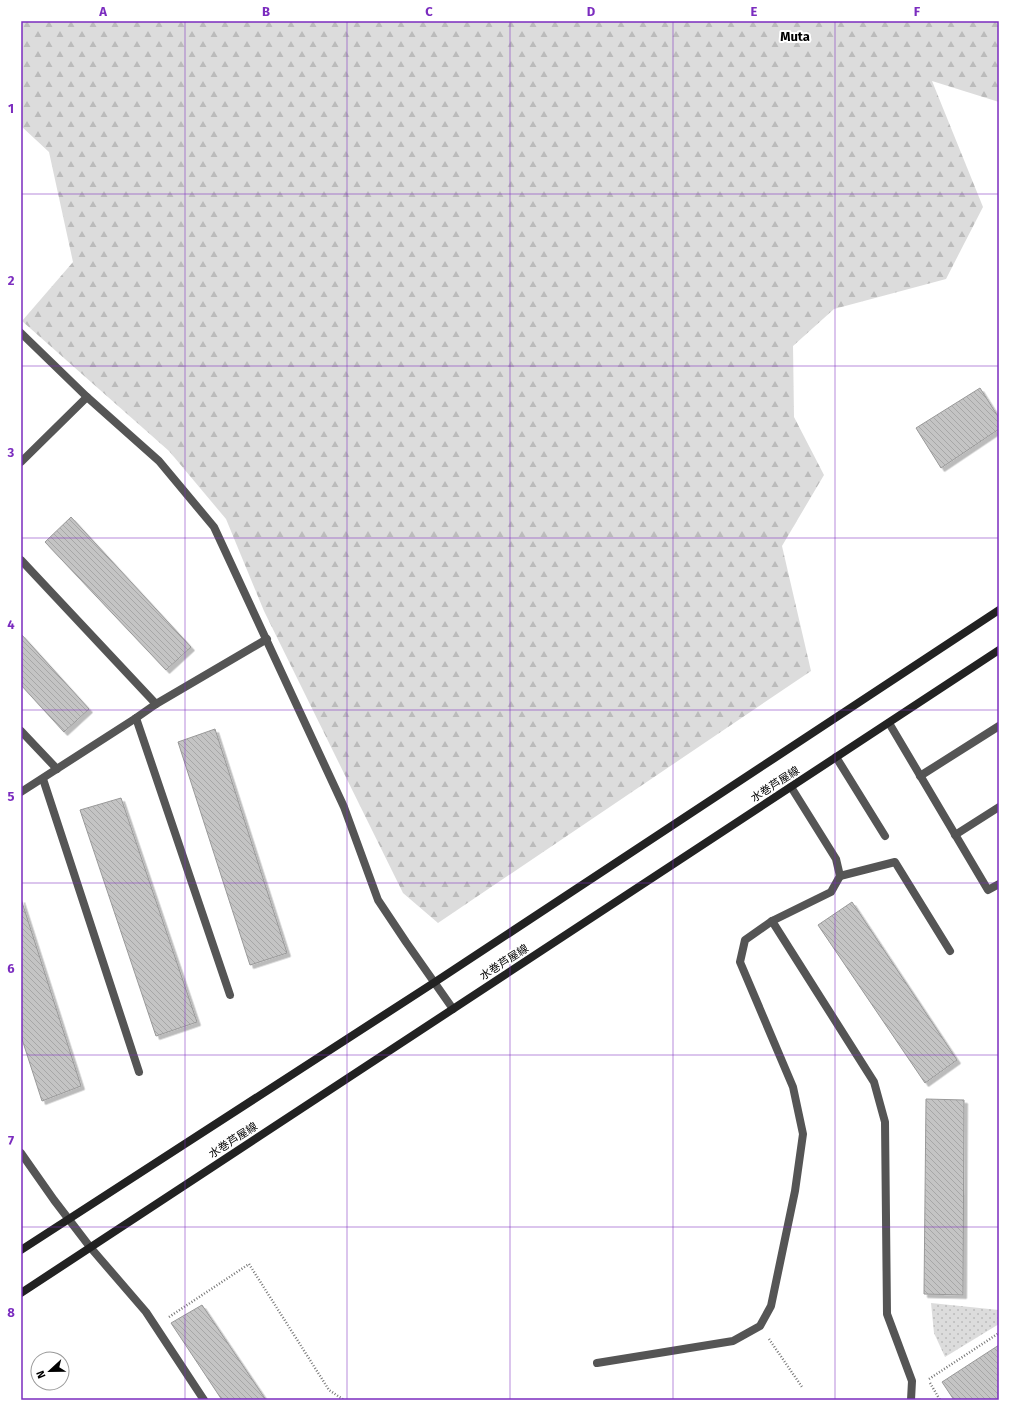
<svg xmlns="http://www.w3.org/2000/svg" width="1020" height="1421" font-family="'Fira Sans','Noto Sans JP',sans-serif">
<style>
.forest{fill:url(#forest-firs)}
.park{fill:url(#park-dots)}
.building{fill:url(#building-back-hatch);stroke:#999;filter:url(#shadow)}
.lines{fill:none;stroke-linecap:round;stroke-linejoin:round}
.path{stroke:#777;stroke-width:2.5;stroke-dasharray:1 2;stroke-linecap:butt}
.service{stroke:#555;stroke-width:8}
.minor{stroke:#555;stroke-width:8}
.secondary{stroke:#222;stroke-width:8}
.grid{fill:none;stroke:#7b2cbf;stroke-width:1;stroke-opacity:0.55}
.labels{text-anchor:middle;stroke-width:4;stroke-linejoin:round;paint-order:stroke}
.street-label{font-size:11px;fill:#000;stroke:#fff}
.quarter-label{font-size:13px;font-weight:bold;fill:#000;stroke:#fff}
.neatline{fill:none;stroke:#7b2cbf;stroke-width:1.5}
.grid-label{font-size:13px;text-anchor:middle;font-weight:bold;fill:#7b2cbf}
</style>
<defs>
<pattern id="forest-firs" width="22" height="20" patternUnits="userSpaceOnUse"><rect width="22" height="20" fill="#dcdcdc"/><path d="M5 1l3.5 6h-7zM16 11l3.5 6h-7z" fill="#bbb"/></pattern>
<pattern id="park-dots" width="8" height="8" patternUnits="userSpaceOnUse"><rect width="8" height="8" fill="#dcdcdc"/><path d="M2 2h.1M6 6h.1" fill="none" stroke="#bbb" stroke-width="1.8" stroke-linecap="round"/></pattern>
<pattern id="building-back-hatch" width="6" height="6" patternUnits="userSpaceOnUse"><rect width="6" height="6" fill="#c4c4c4"/><path d="M-1 5l2 2M0 0l6 6M5-1l2 2" fill="none" stroke="#a7a7a7"/></pattern>
<filter id="shadow"><feDropShadow dx="3.5" dy="3.5" stdDeviation="0" flood-color="#0004"/></filter>
</defs>
<rect width="100%" height="100%" fill="#fff"/>
<path class="forest" d="M21,21H999V102L932,81L983,207L946,279L834,309L793,346L794,417L824,475L782,546L811,671L438,923L403,893L264,611L226,519L169,451L22,321L73,262L49,152L21,126Z"/>
<path class="park" d="M931,1303L999,1310V1324L945,1357L934,1333Z"/>
<g class="building">
<path d="M980,388L999,418V429L941,468L916,428Z"/>
<path d="M71,517L191,647L166,670L45,542Z"/>
<path d="M21,634L89,709L64,732L21,685Z"/>
<path d="M215,729L287,953L250,965L178,742Z"/>
<path d="M121,798L197,1022L156,1036L80,810Z"/>
<path d="M21,899L81,1086L42,1101L21,1036Z"/>
<path d="M852,902L957,1060L925,1083L818,925Z"/>
<path d="M926,1099L964,1100L963,1295L924,1294Z"/>
<path d="M202,1305L266,1400H222L171,1323Z"/>
<path d="M999,1345V1400H954L942,1382Z"/>
</g>
<g class="lines">
<g class="path">
<path d="M169,1317L249,1264L329,1390L344,1400"/>
<path d="M769,1339L802,1387"/>
<path d="M929,1379L999,1333"/>
<path d="M930,1383L940,1400"/>
</g>
<g class="service">
<path d="M21,560L156,704"/>
<path d="M136,718L230,995"/>
<path d="M889,723L988,890L999,884"/>
<path d="M21,731L57,769"/>
<path d="M836,757L885,836"/>
<path d="M920,776L999,726"/>
<path d="M43,779L139,1072"/>
<path d="M955,835L999,807"/>
<path d="M840,876L895,862L950,951"/>
<path d="M772,921L874,1082L885,1122L887,1314L912,1381L911,1400"/>
<path d="M90,1247L146,1312L204,1400"/>
</g>
<g class="minor">
<path d="M21,333L87,397L159,461L214,527L344,807L378,900L406,942L453,1009"/>
<path d="M21,462L87,397"/>
<path d="M21,792L136,718L156,704L267,639"/>
<path d="M21,1153L54,1200L90,1247"/>
<path d="M597,1363L733,1341L760,1326L771,1306L795,1191L803,1134L793,1087L740,962L745,940L772,921L831,892L840,876L836,859L791,787"/>
</g>
<g class="secondary">
<path d="M21,1250L435,982L999,610"/>
<path d="M21,1293L999,650"/>
</g>
</g>
<path class="grid" d="M185,21V1400M347,21V1400M510,21V1400M673,21V1400M835,21V1400M21,194H999M21,366H999M21,538H999M21,710H999M21,883H999M21,1055H999M21,1227H999"/>
<g class="labels">
<g class="street-label">
<text transform="translate(775 784) rotate(-33)" y="4">水巻芦屋線</text>
<text transform="translate(504 962) rotate(-33)" y="4">水巻芦屋線</text>
<text transform="translate(233 1140) rotate(-33)" y="4">水巻芦屋線</text>
</g>
<g class="quarter-label">
<text x="795" y="41">Muta</text>
</g>
</g>
<rect width="1020" height="1421" fill="none" stroke="#ffffff" stroke-width="44"/>
<g transform="translate(50 1371) rotate(248)"><circle r="19" fill="#ffffff" stroke="#999999"/>
<path d="M0-3L7 15L0 10L-7 15Z" fill="#000000"/>
<text y="-6" font-size="11" font-weight="bold" text-anchor="middle" fill="#000000">N</text>
</g>
<rect x="22" y="22" width="976" height="1377" class="neatline"/>
<g class="grid-label">
<text x="103" y="16">A</text>
<text x="266" y="16">B</text>
<text x="429" y="16">C</text>
<text x="591" y="16">D</text>
<text x="754" y="16">E</text>
<text x="917" y="16">F</text>
<text x="11" y="113">1</text>
<text x="11" y="285">2</text>
<text x="11" y="457">3</text>
<text x="11" y="629">4</text>
<text x="11" y="801">5</text>
<text x="11" y="973">6</text>
<text x="11" y="1145">7</text>
<text x="11" y="1317">8</text>
</g>
</svg>
